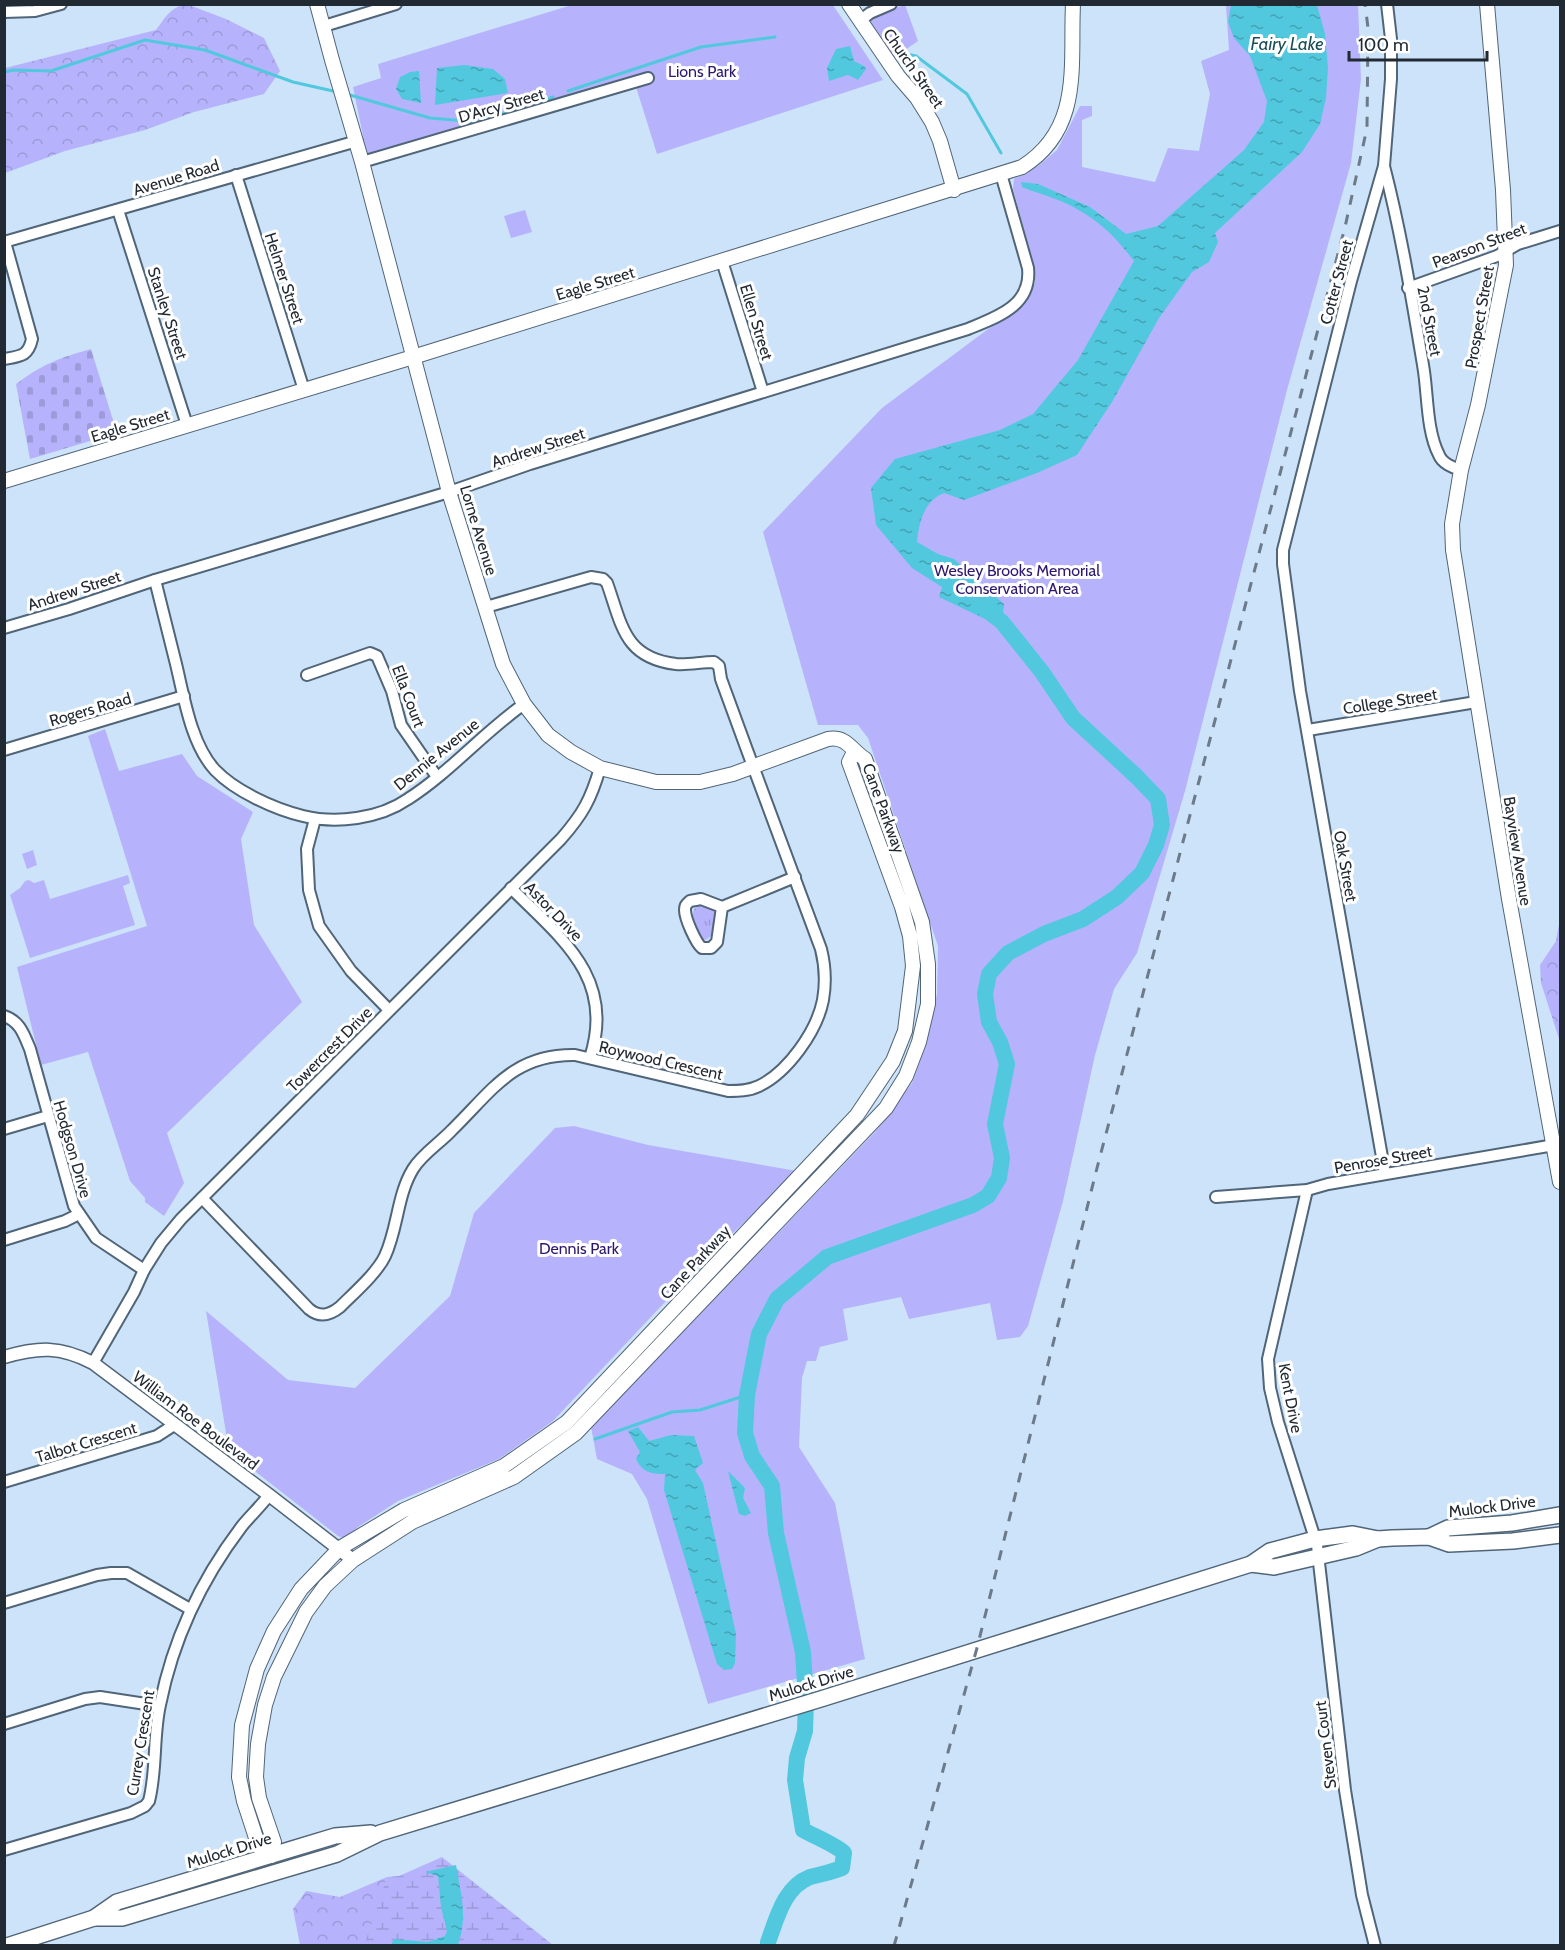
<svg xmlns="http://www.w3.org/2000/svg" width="1565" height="1950" font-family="Cabin,sans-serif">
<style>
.grass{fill:url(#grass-tufts)}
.forest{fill:url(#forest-crowns)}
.wetland{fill:url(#wetland-marsh)}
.cemetery{fill:url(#cemetery-stones)}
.park{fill:#b6b3fc}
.water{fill:url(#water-ripples)}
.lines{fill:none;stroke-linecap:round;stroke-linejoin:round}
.stream{stroke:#51c8dd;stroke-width:3}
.river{stroke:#51c8dd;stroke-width:16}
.minor-casing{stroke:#516578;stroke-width:14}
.tertiary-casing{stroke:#516578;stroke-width:15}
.secondary-casing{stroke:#516578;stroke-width:16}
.primary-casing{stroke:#516578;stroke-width:18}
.minor{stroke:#fff;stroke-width:10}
.tertiary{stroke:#fff;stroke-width:12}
.secondary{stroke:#fff;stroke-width:14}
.primary{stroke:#fff;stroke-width:15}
.rail{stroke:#6c7a89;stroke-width:3;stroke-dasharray:10 10;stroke-linecap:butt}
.labels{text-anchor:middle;stroke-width:6;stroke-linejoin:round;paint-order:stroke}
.street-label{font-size:16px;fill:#212932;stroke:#fff}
.park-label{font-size:16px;fill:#2d186f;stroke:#fff}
.water-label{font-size:18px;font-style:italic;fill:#1a4e56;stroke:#fff}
</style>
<defs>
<pattern id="grass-tufts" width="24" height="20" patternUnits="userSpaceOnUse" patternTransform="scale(1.5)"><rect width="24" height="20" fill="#b6b3fc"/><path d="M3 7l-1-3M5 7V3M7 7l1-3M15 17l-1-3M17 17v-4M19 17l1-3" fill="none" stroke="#9c9ad8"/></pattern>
<pattern id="forest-crowns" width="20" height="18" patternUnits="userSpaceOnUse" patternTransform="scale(1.5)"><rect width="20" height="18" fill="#b6b3fc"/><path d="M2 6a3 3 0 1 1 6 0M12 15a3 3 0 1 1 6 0" fill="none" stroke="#9c9ad8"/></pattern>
<pattern id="wetland-marsh" width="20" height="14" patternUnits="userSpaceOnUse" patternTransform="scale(1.5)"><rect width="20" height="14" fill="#b6b3fc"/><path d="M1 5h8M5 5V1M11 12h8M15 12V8" fill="none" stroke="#9c9ad8"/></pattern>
<pattern id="cemetery-stones" width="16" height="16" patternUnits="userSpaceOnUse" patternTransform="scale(1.5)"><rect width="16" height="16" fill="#b6b3fc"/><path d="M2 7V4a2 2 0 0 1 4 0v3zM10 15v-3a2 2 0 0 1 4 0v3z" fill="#9c9ad8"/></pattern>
<pattern id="water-ripples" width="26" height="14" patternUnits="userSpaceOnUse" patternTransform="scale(1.5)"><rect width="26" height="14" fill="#51c8dd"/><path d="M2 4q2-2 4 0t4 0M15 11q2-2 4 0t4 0" fill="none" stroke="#43a2b4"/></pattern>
</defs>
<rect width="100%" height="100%" fill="#cde3f9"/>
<path class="grass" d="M699,906L712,908L715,911L711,936L706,940L701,939L692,917L694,909Z"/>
<g class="forest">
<path d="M189,5L226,19L264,38L280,71L264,94L194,112L145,130L65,151L5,173V68L156,30C165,18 172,4 189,5Z"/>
<path d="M1560,919V1042L1541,983L1540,965L1556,941Z"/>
<path d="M387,1877L367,1945H300L293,1909L306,1891L340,1897Z"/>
</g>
<path class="wetland" d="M442,1857L553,1945L364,1946L387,1877L399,1876Z"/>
<path class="cemetery" d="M91,349L117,433L30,459L16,384C43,364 59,358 91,349Z"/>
<g class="park">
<path d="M575,4L833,5L883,80L657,154L636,87L368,160L353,87L381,78L378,64Z"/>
<path d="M905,5L918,41L892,59L869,28L870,19L881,12Z"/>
<path d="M1226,5H1358L1361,79L1351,163L1287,390L1185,791L1137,953L1114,989L1095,1055L1063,1201L1028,1326L1020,1337L997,1340L990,1303L909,1319L901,1297L843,1309L848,1340L820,1347L816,1361H807L802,1378L799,1447L835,1503L865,1659L708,1704L647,1499L632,1474L597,1459L591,1427L875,1132L912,1083L926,1045L937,994L938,946L868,738L858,725H818L763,532L882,408L1027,300L1035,283V269L1013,189L1014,179L1038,166L1057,150L1080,106H1092V116L1082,120V167L1155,182L1168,148L1199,151L1210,94L1201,61L1229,50Z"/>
<path d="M525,210L532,232L511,238L504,216Z"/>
<path d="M105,729L119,771L182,754L197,776L253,812L241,839L254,925L302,1002L167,1133L184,1183L164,1216L145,1202V1198L130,1181L88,1052L41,1065L17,967L147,926L88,736Z"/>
<path d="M33,850L37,865L27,869L22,854Z"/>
<path d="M128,875L130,883L123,886L135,925L30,958L10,895L20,888L25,881L29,880L34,883L44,880L50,899Z"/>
<path d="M574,1126L648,1145L797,1171L697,1268L553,1421L499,1459L398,1501L358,1527L346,1539L338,1536L229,1451L206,1311L288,1380L355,1388L450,1296L474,1213L555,1128Z"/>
</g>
<g class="water">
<path d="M1231,5H1317L1325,34L1328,68L1326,98L1320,124L1302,152L1215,233L1218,242L1209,262L1192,272L1159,318L1112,402L1077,455L1037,473L964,500L944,493C924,501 919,522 917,542L938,554L954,559L1004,604L1002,622L985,619L939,597L942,587L912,568L876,525L871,488L895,459L1000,430L1033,414L1078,360L1134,261C1112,232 1092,214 1058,200C1046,195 1034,192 1022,187L1021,182L1038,184L1090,207L1126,234L1158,226L1244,150L1264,122L1267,101L1250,56L1234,38L1228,22Z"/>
<path d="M850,46L854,61L864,66L866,69L858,80L848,75L829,81L827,68L836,49Z"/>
<path d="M464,65L493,69L505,79L508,93L435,105L437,68Z"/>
<path d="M419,71L421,103L402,99L396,89L400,77L410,72Z"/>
<path d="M638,1427L649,1441L671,1435L694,1436L703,1463L695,1470L703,1483L736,1634L735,1663L732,1669L724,1670L717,1664L664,1490L665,1474C651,1474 642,1472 636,1459L640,1452L628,1431Z"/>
<path d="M728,1471L745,1488L743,1498L751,1513L745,1516L739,1514Z"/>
<path d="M456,1865C461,1895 468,1916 458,1945H391L394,1939L428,1942L445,1936L447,1931L441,1907L438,1876L425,1872Z"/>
</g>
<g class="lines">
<g class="stream">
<path d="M897,52L916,56L967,94L1001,153"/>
<path d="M4,72L14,70L51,71L145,40L205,50L293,82L333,91"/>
<path d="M568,91L701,47L775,37"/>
<path d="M350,95L430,118L478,122L553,97"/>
<path d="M595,1439L672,1412L700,1410L747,1395"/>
</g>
<path class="river" d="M768,1946V1942C777,1918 784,1887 810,1877C821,1874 832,1872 842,1868L844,1853C838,1846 814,1836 803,1830L795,1780L797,1758L805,1731L806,1701L803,1652L776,1533L772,1486L752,1456L745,1433L747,1395L759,1334L777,1299L827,1257L973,1205L988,1196L999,1178L1002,1158L995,1124L1007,1064L1000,1042L989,1022L985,994L989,974L1008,953L1044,934L1083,919L1117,897L1142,873L1156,845L1162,825L1158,799L1137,777L1073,718L1042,672L1002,622L985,609"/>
<g class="minor-casing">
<g id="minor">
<path d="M4,12L35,11L61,4"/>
<path d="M861,20L870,13L891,4"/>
<path d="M324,26L396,4"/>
<path d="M362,162L648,78"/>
<path d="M1384,166C1401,232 1412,299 1423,365C1428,392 1426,430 1439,455C1442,463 1453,468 1461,470"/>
<path d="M236,175L304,390"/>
<path d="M118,210L187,425"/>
<path d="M4,242L357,141"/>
<path d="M722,261L763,392"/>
<path d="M1408,288L1497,256L1518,244L1560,231"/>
<path d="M4,359C20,356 28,357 32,339L5,242"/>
<path d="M155,580C162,608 169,636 176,664C184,697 191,744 215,770C235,791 274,809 303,816C336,824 379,819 408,799C450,772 483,733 524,704"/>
<path d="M4,628L69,609L155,580L449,492L530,464L968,329C997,317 1032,306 1028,268L1001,174"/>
<path d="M307,675L370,653L377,656L392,691L401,725L437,777"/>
<path d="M1308,730L1476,702"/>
<path d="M4,750L184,696"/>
<path d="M315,819L307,849L309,890L319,926L351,971L389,1010"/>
<path d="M511,888C561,938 616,978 590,1058"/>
<path d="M722,907L717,942L711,948H702C696,943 685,919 685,910C685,905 686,905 690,901L701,899L722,907L795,877"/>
<path d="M4,1016C20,1021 24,1035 30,1049L74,1206L96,1238L144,1270"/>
<path d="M4,1129L48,1116"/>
<path d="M1385,1174L1300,691L1283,564V550L1351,281L1384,166L1391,79V39L1387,4"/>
<path d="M1307,1190L1268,1359L1270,1388L1278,1422L1317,1545L1345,1790L1362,1895L1375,1946"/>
<path d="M1216,1197L1307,1190L1328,1184L1560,1144"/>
<path d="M202,1198L309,1309C320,1318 330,1315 340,1307C354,1293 377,1273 385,1256C398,1228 397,1195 413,1169C422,1154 440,1143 452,1130C492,1091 513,1054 575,1055L728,1091C738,1091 749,1091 759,1086C788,1072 817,1031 823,1000C826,983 825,965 821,949L747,750L721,679L719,666L714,662C701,662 689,665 676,664C624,658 622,625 607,583L603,579L591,577L486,607"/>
<path d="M4,1240L65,1221L79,1214"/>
<path d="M93,1363L134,1292L144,1270L161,1243L181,1219L561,839C583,814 591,799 600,768"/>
<path d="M4,1482L157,1436L174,1425"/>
<path d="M4,1603L97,1575L111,1573H127L190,1609"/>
<path d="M4,1724L85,1699L100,1697L159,1706"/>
<path d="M4,1850L131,1813L145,1806L149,1801C157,1770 153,1736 160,1705C173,1639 201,1580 242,1526C251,1515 261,1506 269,1495"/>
</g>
</g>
<g class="tertiary-casing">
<path id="tertiary" d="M4,1357C39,1347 60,1346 93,1363L269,1495L353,1560"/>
</g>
<g class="secondary-casing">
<g id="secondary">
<path d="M317,4L332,60L362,162L449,492L503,664L524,704L548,735L571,752L600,768L656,782H700L733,774L828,739C847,736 851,750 865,759L922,922L928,964V1004L919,1042L906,1076L886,1108L576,1433L514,1477L412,1522L353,1560L325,1586L306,1612L274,1677L265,1705L258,1744L256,1777L259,1798L274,1842L271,1856L259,1847L244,1801L239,1777L242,1725L257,1669L274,1631L301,1589L340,1548L404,1510L504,1466L567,1422L857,1115L893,1061L905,1031L913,966L910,936L902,907L849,762L854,752"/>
<path d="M849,4L898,76L917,98L932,122L940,141L954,190"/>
<path d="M1487,4L1503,190L1506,265L1478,405L1461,470L1452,524L1453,550L1509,899L1560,1182"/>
<path d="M4,481L413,357L1022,167C1083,129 1070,65 1073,4"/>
</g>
</g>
<g class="primary-casing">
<g id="primary">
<path d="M1429,1537L1448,1528L1512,1523L1560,1515"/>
<path d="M1251,1564L1274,1567L1356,1548L1378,1539L1392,1538L1429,1537L1449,1544L1513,1541L1560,1535"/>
<path d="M94,1918H122L337,1854L380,1833L824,1698L1251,1564L1270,1551L1315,1539L1353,1534L1378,1539"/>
<path d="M7,1946L94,1918L117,1902L335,1836L371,1833"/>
</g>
</g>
<use href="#minor" class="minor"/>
<use href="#tertiary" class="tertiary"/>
<use href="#secondary" class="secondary"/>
<use href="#primary" class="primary"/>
<path class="rail" d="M894,1946L977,1648L1097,1168L1345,227L1367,128L1368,28L1365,4"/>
</g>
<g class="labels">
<g class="street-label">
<text transform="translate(914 68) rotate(55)" y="6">Church Street</text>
<text transform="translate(501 105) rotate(-16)" y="6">D'Arcy Street</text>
<text transform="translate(176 177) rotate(-17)" y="6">Avenue Road</text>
<text transform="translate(1479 245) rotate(-21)" y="6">Pearson Street</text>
<text transform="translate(285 278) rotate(72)" y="6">Helmer Street</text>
<text transform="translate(1336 282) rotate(-75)" y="6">Cotter Street</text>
<text transform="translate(595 283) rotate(-17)" y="6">Eagle Street</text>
<text transform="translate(168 313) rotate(72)" y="6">Stanley Street</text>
<text transform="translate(1479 317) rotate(-80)" y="6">Prospect Street</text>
<text transform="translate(1430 321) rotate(79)" y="6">2nd Street</text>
<text transform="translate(757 322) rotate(73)" y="6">Ellen Street</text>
<text transform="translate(130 425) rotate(-17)" y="6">Eagle Street</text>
<text transform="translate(538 447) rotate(-18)" y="6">Andrew Street</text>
<text transform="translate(479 530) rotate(73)" y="6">Lorne Avenue</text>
<text transform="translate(74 590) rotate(-18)" y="6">Andrew Street</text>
<text transform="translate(409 696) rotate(69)" y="6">Ella Court</text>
<text transform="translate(1390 701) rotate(-9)" y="6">College Street</text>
<text transform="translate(90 709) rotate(-16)" y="6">Rogers Road</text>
<text transform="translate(436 754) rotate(-39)" y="6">Dennie Avenue</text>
<text transform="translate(884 808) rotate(70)" y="6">Cane Parkway</text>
<text transform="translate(1518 851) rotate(81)" y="6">Bayview Avenue</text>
<text transform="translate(1346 866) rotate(80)" y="6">Oak Street</text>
<text transform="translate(554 911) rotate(46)" y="6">Astor Drive</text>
<text transform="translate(329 1049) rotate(-45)" y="6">Towercrest Drive</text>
<text transform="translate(661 1060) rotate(13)" y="6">Roywood Crescent</text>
<text transform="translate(73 1149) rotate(74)" y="6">Hodgson Drive</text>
<text transform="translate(1383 1159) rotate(-10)" y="6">Penrose Street</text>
<text transform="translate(695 1262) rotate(-47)" y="6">Cane Parkway</text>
<text transform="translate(1291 1398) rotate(79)" y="6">Kent Drive</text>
<text transform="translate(196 1420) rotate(37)" y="6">William Roe Boulevard</text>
<text transform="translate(86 1442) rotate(-17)" y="6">Talbot Crescent</text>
<text transform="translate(1492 1506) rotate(-7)" y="6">Mulock Drive</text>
<text transform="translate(811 1683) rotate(-17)" y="6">Mulock Drive</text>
<text transform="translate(140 1743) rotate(-81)" y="6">Currey Crescent</text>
<text transform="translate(1325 1745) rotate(-97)" y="6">Steven Court</text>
<text transform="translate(229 1850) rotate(-17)" y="6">Mulock Drive</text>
</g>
<g class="park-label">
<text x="702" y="77">Lions Park</text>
<text x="1017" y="576">Wesley Brooks Memorial<tspan x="1017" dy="18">Conservation Area</tspan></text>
<text x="579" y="1254">Dennis Park</text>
</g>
<g class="water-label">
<text x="1287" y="50">Fairy Lake</text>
</g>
</g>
<rect width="1565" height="1950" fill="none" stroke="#212932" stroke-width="12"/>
<path d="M1349 51v9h138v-9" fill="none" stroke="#212932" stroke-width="3"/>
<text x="1358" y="51" font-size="18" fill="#212932" stroke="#ffffff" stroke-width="4.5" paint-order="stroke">100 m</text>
</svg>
